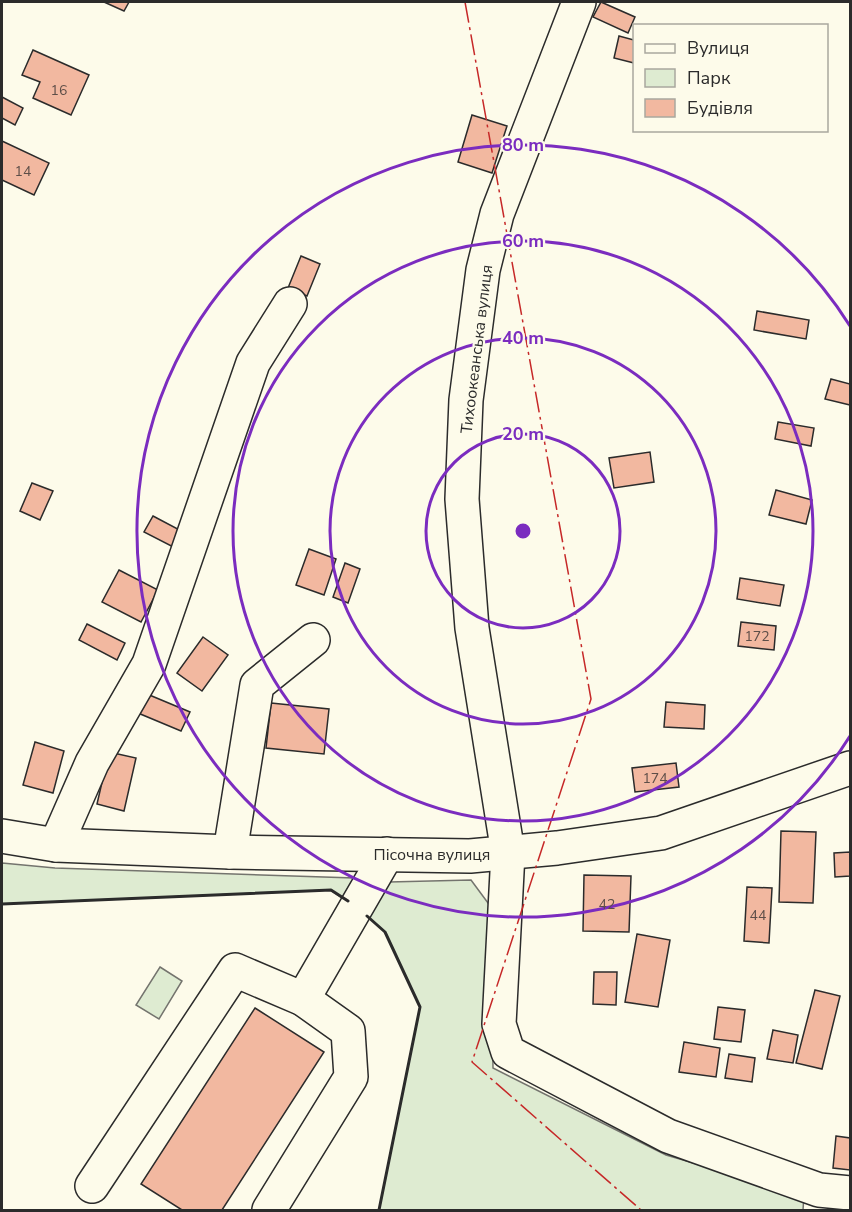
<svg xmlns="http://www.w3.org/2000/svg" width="852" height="1212" font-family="'Nunito Sans',sans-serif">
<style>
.green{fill:#deebd1;stroke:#74746e;stroke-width:1.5}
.building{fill:#f2b8a0;stroke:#2b2b2b;stroke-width:1.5}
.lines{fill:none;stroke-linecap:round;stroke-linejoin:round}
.minor-casing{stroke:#2b2b2b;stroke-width:36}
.minor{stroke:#fdfbea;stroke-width:33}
.wall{stroke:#2b2b2b;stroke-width:3}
.power{stroke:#c62828;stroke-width:1.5;stroke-dasharray:21 4.5 3 4.5;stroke-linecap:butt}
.ring{fill:none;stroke:#7b2cbf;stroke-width:3}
.labels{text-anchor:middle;stroke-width:4.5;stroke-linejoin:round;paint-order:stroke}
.number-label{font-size:14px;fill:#5d4e48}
.street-label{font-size:16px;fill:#2b2b2b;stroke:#fdfbea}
.centre{fill:#7b2cbf;stroke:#fdfbea;stroke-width:3}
.ring-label{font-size:18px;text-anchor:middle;font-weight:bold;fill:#7b2cbf;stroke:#fdfbea;stroke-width:4.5;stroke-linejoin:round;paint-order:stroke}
</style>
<rect width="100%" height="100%" fill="#fdfbea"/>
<g class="green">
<path d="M2,863L55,868L354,878L342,898L330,890L2,904Z"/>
<path d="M471,880L491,907L493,1068L666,1155L804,1195L803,1210H379L420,1007L385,932L367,916L389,882Z"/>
<path d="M160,967L182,981L159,1019L136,1005Z"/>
</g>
<g class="building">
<path d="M104,2H129L124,11Z"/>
<path d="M601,2L635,17L628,33L593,17Z"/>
<path d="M619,36L634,40V63L614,58Z"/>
<path d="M33,50L89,75L71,115L33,98L40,82L22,75Z"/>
<path d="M2,97L23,108L15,125L2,118Z"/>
<path d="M472,115L507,126L492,173L458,162Z"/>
<path d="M2,141L49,163L34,195L2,180Z"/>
<path d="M301,256L320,264L307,296L288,288Z"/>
<path d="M757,311L809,320L806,339L754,330Z"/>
<path d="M831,379L850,384V405L825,399Z"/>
<path d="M778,422L814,428L811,446L775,439Z"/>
<path d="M650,452L654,482L614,488L609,458Z"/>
<path d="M32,483L53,491L40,520L20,511Z"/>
<path d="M776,490L812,500L806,524L769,515Z"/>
<path d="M153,516L191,536L183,552L144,532Z"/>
<path d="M309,549L336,559L324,595L296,585Z"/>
<path d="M345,563L360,569L348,603L333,597Z"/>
<path d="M119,570L158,590L141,622L102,602Z"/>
<path d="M740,578L784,585L780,606L737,599Z"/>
<path d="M741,622L776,626L774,650L738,646Z"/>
<path d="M87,624L125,643L117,660L79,640Z"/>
<path d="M203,637L228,655L202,691L177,673Z"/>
<path d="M147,694L190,712L181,731L138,713Z"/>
<path d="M666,702L705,705L704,729L664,727Z"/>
<path d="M271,703L329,709L324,754L266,748Z"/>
<path d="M35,742L64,751L53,793L23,785Z"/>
<path d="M109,752L136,758L124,811L97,804Z"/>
<path d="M676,763L679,787L635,792L632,768Z"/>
<path d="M781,831L816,832L813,903L779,902Z"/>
<path d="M850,852V876L835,877L834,853Z"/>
<path d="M584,875L631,876L629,932L583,931Z"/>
<path d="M747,887L772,888L769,943L744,941Z"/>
<path d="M637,934L670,940L658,1007L625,1002Z"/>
<path d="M594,972H617L616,1005L593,1004Z"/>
<path d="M815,990L840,996L822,1069L796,1063Z"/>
<path d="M718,1007L745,1010L741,1042L714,1039Z"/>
<path d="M255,1008L324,1052L222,1210H182L141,1184Z"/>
<path d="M773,1030L798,1035L793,1063L767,1059Z"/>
<path d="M684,1042L720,1048L716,1077L679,1072Z"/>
<path d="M729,1054L755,1058L752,1082L725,1078Z"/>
<path d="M836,1136L850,1138V1170L833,1168Z"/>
</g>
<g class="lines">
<g class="minor-casing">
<g id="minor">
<path d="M579,2L497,214L483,270L466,400L462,499L472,628L508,853L499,1024L508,1052L668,1136L819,1190L850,1193"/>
<path d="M2,836L56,845L230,852L470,856L557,848L661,833L850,768"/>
<path d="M56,845L92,763L149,664L253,363L290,304"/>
<path d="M230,852L257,685L313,640"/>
<path d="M303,999L387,854"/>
<path d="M92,1186L235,970L303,999L348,1031L351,1077L269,1210"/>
</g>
</g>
<use href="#minor" class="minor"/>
<g class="wall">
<path d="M2,904L331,890L348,901"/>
<path d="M367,916L385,932L420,1007L379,1210"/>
</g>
<path class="power" d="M465,2L591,699L472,1062L641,1210"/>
</g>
<g class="ring">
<circle cx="523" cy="531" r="97"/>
<circle cx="523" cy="531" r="193"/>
<circle cx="523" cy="531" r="290"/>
<path d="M850 736A386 386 0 1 1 850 326"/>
</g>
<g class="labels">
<g class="number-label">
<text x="59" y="95">16</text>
<text x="23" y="176">14</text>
<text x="757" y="641">172</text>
<text x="655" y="783">174</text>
<text x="607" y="909">42</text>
<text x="758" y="920">44</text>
</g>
<g class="street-label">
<text transform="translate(476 349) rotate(-83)" y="6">Тихоокеанська вулиця</text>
<text x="432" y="860">Пісочна вулиця</text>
</g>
</g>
<circle cx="523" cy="531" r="9" class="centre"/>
<g class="ring-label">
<text x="523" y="151">80 m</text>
<text x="523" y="247">60 m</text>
<text x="523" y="344">40 m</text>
<text x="523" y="440">20 m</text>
</g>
<rect width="852" height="1212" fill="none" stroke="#2b2b2b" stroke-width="6"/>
<rect x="633" y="24" width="195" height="108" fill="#fdfbea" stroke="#a9a89e" stroke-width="1.5"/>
<rect x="645" y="44" width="30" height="9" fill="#fdfbea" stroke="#a9a89e" stroke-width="1.5"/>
<text x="687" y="54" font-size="18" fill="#2b2b2b">Вулиця</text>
<rect x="645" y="69" width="30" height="18" fill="#deebd1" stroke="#a9a89e" stroke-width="1.5"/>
<text x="687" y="84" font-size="18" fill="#2b2b2b">Парк</text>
<rect x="645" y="99" width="30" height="18" fill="#f2b8a0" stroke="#a9a89e" stroke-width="1.5"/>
<text x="687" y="114" font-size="18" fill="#2b2b2b">Будівля</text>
</svg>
